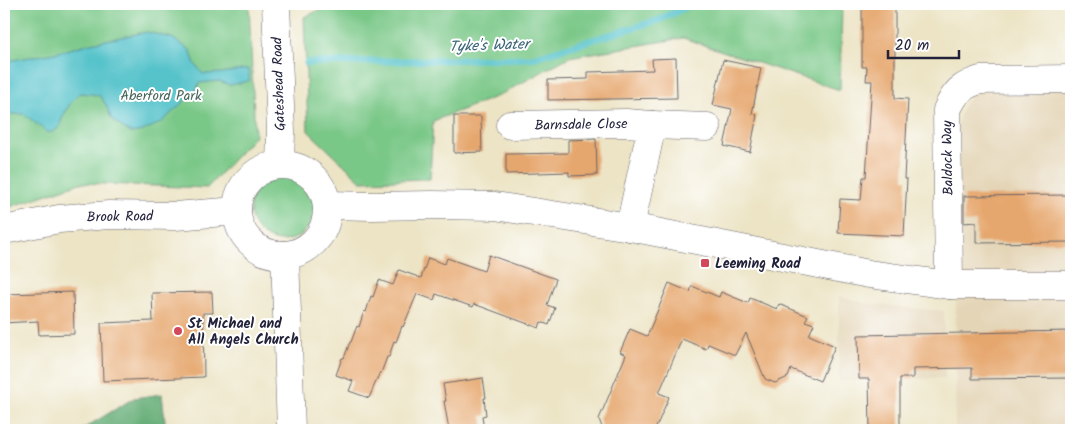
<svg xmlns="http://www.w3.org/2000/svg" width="1075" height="434" font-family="Kalam,sans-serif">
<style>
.built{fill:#e4d5b7}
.green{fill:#7ac888;stroke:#4e7562}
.forest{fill:#63ac74;stroke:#426758}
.water{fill:#56c3cb;stroke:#3c7283}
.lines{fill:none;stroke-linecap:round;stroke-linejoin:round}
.stream{stroke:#56c3cb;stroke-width:7}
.building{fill:#e6a76e}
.minor-casing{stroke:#69666b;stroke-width:29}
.minor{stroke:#fff;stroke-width:28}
.poi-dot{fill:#d1495b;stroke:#fff;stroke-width:2}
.labels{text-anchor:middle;stroke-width:4;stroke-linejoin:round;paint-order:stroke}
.street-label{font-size:14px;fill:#22223b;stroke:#fff}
.park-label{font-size:14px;fill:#45645a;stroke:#fff}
.poi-label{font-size:14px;font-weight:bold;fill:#22223b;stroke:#fff;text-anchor:start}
.water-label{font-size:15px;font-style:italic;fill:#376275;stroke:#fff}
</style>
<rect width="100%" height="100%" fill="#fff"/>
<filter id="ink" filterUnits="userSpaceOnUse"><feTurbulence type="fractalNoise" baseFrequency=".02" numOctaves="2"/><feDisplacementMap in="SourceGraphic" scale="10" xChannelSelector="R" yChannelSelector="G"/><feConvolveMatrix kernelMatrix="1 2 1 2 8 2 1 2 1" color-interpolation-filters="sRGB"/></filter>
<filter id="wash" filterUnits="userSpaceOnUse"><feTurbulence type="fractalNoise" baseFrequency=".0096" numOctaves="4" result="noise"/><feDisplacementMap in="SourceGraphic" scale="20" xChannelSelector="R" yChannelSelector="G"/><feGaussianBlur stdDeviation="1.12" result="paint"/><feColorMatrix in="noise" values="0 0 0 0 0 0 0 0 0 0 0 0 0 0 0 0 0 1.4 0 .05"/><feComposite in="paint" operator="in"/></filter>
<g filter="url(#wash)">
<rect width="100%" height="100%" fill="#ece4c5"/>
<g class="built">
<path d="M1071,88V430H955L958,122L963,105L975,92Z"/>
<path d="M839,296L864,303L944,311L945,378L839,381Z"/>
</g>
<g class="green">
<path d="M4,4H249L255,136L207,188L80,183L4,209Z"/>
<path d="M333,4H842L840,90L683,38L569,57L498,96L433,121L430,179L361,181L308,131L304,17Z"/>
<circle cx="282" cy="209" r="32"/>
</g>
<path class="forest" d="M162,394L166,430H81L134,398Z"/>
<path class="water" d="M147,32L172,38L190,50L195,64L203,74L222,73L249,69V81L230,85L219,81L199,83L196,90L162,122L143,131L131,133L119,125L111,118L106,105L100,96L92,94L79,93L70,104L63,116L59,127L53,132H47L24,114H11L4,115V60L7,61L55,53L91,43Z"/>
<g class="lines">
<path class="stream" d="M307,63L532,58L659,20L692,4"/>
</g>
<g id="blocks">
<g class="building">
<path d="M862,4H895V98L908,99L904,179H907L904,236L838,233L840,199L861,200L863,177H866L872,81H866L867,67H862Z"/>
<path d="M676,58L677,98L548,100V80L588,79V72L653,70L652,59Z"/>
<path d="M723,60L761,68L752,114L757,115L750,152L724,146L732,109L713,105Z"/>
<path d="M454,116H481L482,152L454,153Z"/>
<path d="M596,139L597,175L569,176V172L506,174V154L568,153V140Z"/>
<path d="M1071,195V242L976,243V222L964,223V196Z"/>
<path d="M489,255L556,279L547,305L555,308L549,325L541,322L539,328L474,304L473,307L436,294L434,300L417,294L403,327L402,326L396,342L394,341L389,357H387L381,373L380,372L369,398L349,391L353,381L336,375L342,358H344L350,342H351L357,326L359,327L364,311L366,312L371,296L373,297L379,280L393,285L399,270L421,278L428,258L445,264L447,258L484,271Z"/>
<path d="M669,283L690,292L692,286L719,297L721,292L748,303L750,298L777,309L779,304L808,316L805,321L814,324L809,335L835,346L820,381L791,369L788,377L775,383L765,379L746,333L735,355L708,344L706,349L682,339L659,393L669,397L655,430H603L599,419L626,355L620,352L630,329L647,336Z"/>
<path d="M73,292L74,334L39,335L38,321L4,323V294Z"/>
<path d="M212,292L213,313H203L204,377L103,381L101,323L153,321L152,293Z"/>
<path d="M1071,331V378L972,379V368L913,369V378H900V430H870L869,379H859L858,335Z"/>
<path d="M483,378L486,398H484L486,415L482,416L484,430H449L444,401H446L443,384Z"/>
</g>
</g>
</g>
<g filter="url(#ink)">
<use href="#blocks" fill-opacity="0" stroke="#69666b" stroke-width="1"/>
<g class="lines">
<g class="minor-casing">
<g id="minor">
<path d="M276,4L281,132L280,164"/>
<path d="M510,125L626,123L652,125L630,227"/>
<path d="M652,125L707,127"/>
<circle cx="282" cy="210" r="45"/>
<path d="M328,205L372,206L432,205L495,206L630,227L869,274L949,285H1071"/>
<path d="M4,230L59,219L109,215L175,216L237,211"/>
<path d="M285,255L291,430"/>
<path d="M949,285L947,110C955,92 961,86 980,80L1071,79"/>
</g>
</g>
<use href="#minor" class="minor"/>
</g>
</g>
<g class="poi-dot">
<rect x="700" y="258" width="10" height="10" rx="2.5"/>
<circle cx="178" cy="331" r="5"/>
</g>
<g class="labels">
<g class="street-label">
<text transform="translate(278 84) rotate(-92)" y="5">Gateshead Road</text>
<text transform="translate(581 124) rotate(-1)" y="5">Barnsdale Close</text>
<text transform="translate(947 158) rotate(-91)" y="5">Baldock Way</text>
<text transform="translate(120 216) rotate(-1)" y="5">Brook Road</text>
</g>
<g class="park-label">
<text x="161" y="100">Aberford Park</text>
</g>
<g class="poi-label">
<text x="715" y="268">Leeming Road</text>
<text x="188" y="328">St Michael and<tspan x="188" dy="16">All Angels Church</tspan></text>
</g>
<g class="water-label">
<text transform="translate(489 45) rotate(-2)" y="5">Tyke's Water</text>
</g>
</g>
<rect width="1075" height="434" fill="none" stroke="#fff" stroke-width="20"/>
<path d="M888 50v8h71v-8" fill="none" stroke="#22223b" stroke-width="2.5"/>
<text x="895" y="50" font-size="15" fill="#22223b" stroke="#ffffff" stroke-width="4" paint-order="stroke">20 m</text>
</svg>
